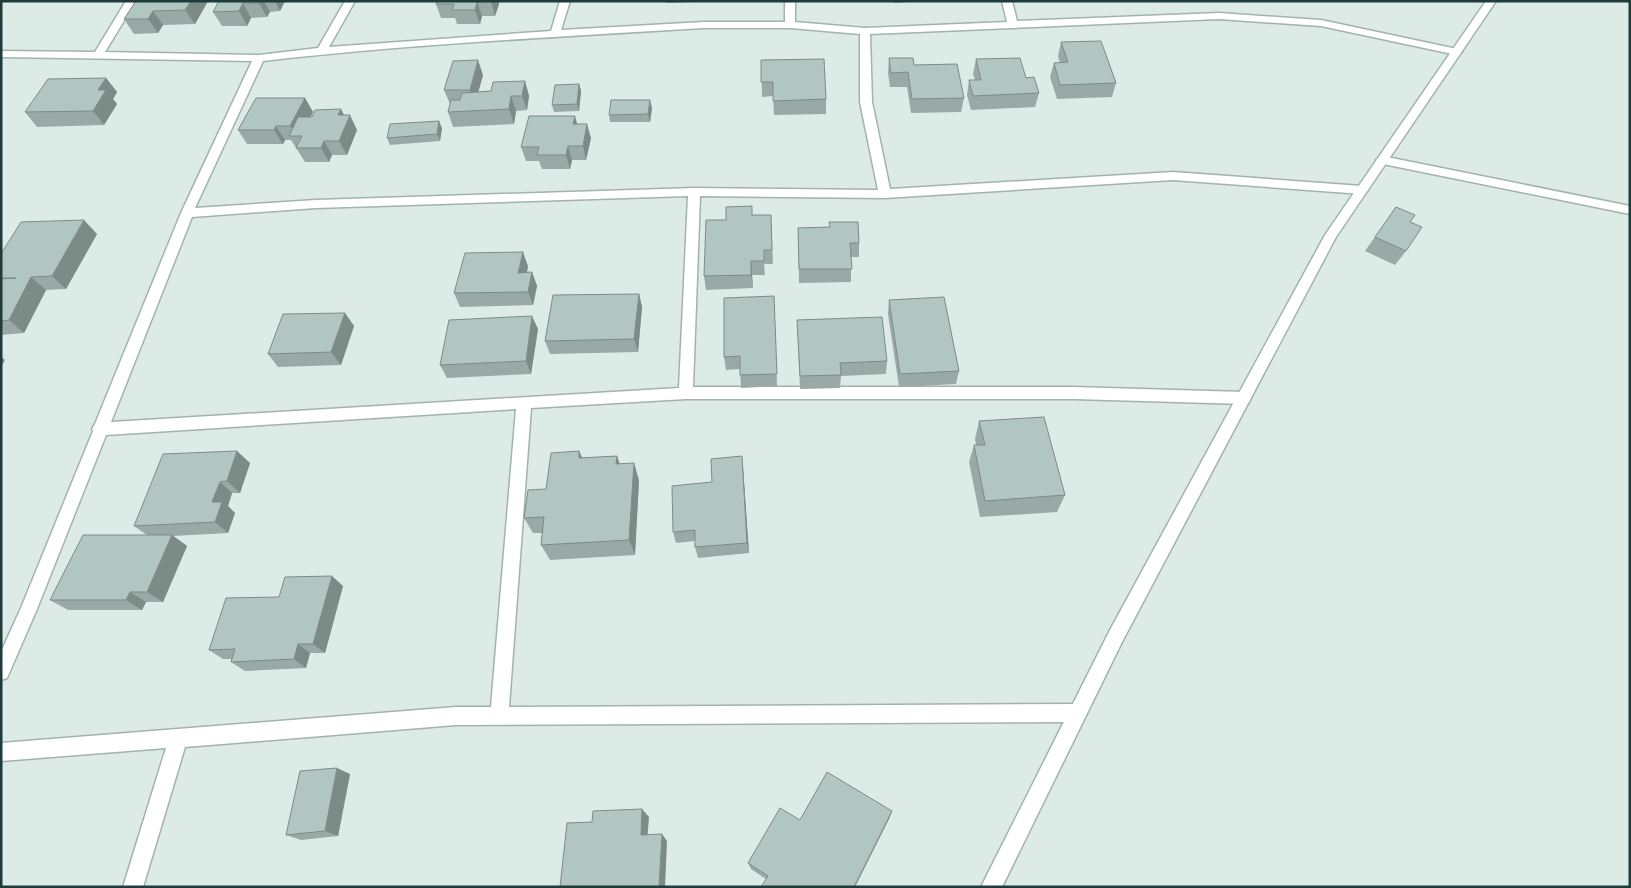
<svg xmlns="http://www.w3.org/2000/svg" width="1631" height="888" font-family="Raleway,sans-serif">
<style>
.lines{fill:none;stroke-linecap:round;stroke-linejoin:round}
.minor-casing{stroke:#a0b3b0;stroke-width:3}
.tertiary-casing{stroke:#a0b3b0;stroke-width:3}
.minor{fill:#fff;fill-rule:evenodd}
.tertiary{fill:#fff;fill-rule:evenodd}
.wall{fill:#99aaa6}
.shaded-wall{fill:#7d8b87}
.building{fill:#b2c6c1;stroke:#7d8b87}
</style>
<rect width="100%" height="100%" fill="#ddebe7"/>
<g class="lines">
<g class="minor-casing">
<g id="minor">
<path d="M126,1H136L105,52L259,55L318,48L345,1H355L329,47L551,31L560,1H570L561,30L704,22H785V1H795V22L865,28L1007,22L1002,1H1012L1017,21L1219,13L1321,20L1457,49L1462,52L1457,55L1321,26L1219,19L870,34L872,102L890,189L1173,172L1362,186L1368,190L1362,194L1173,180L885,198L700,196L693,387H1074L1244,392L1249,394L1251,398L1249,402L1244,404L1074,399H686L531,408L509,707L1078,704L1084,707L1087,713L1084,719L1078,722L456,725L185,747L143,887H123L166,748L1,761V743L456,707H491L516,409L106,435L37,609L7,678L1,680V652L21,608L93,431L92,429L95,424L181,213L252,61L1,57V51L95,52ZM704,28H790L860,34V102L878,190L694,188L316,200L195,208L263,61C410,44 557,37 704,28ZM688,196L679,388L111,422L192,217L316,208Z"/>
<path d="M1382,156L1630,206V214L1378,163L1376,160Z"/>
</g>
</g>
<g class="tertiary-casing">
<path id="tertiary" d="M1486,1H1496L1336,237L1122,642L1002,887H981L1110,630L1325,235Z"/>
</g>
<use href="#minor" class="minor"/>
<use href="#tertiary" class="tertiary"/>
</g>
<g class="wall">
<path d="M133,1H208L195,24L163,25L158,33L134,34L124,19L134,4Z"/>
<path d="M219,1H285L280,11L270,12L267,17L251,18L247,26H222L213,12Z"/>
<path d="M437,1H498L499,4L495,16H482L480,24H457L455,18H441L436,4Z"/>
<path d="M667,1H716L667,3Z"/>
<path d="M894,1H921L894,3Z"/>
<path d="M1061,42L1116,83L1112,97L1057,99L1050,77L1054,63H1060L1058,56Z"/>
<path d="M889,58L914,65L964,98L961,112L911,113L907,87H890L888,73Z"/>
<path d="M976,59L1026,78L1039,93L1035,107L971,110L967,95L969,80H975L973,74Z"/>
<path d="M761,60L826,99V114L774,115L773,96L762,97Z"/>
<path d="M483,75L478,92L491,91L525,81L529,96L527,110L516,111L514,124L453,127L448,112L450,104L444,90Z"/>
<path d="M106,78L117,92L113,99L117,104L104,125L37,127L25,112Z"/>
<path d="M579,84L581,91L579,111L554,112L552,105Z"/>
<path d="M305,98L313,112L310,117L341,109L344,115L357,130L347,155H332L329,162H305L291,140H285L283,144H247L238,130Z"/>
<path d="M652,108L650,122H610L609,115Z"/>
<path d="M577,124L591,138L586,160H572L570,169H542L539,161H526L521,147Z"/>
<path d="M442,128L440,141L390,145L387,138Z"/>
<path d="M752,206V215H771L773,264H764L765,275H752L753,288L706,290L704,276L726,220Z"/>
<path d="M1396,207L1410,222L1406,251L1395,265L1365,251Z"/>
<path d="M829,222L859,243V257H851V282L799,283L798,228L829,227Z"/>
<path d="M97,234L66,289L46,290L24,333L1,335V254Z"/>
<path d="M528,266L527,273L532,272L537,286L533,305L460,307L454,293Z"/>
<path d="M639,294L642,307L638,352L550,354L545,341Z"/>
<path d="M774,296L777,386L741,388L740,369L726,370L724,357Z"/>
<path d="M889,300L959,371L956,384L899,387L888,314Z"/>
<path d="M345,313L354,326L341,365L278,367L268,354Z"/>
<path d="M797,320L887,361L886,374L841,376L840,388L800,389Z"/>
<path d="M538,329L531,374L447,378L440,365Z"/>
<path d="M979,421L1065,495L1057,512L980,517L969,462L974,445H976L975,439Z"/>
<path d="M579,451L582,458L617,456L619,464L639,480L635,555L550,560L541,545L542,533H533L524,518L546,489Z"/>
<path d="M250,463L240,493H232L228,506L235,513L228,533L173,536L187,546L163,602H146L142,610H68L50,600L147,535L134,526Z"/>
<path d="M743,468L749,553L698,558L695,547V541L676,543L673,532L712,482Z"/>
<path d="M343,586L325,653H310L306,668L245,671L231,662L232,659H223L209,650L279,597Z"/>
<path d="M350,774L338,836L301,840L286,835Z"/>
<path d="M892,811L889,819L766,879L751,869L748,863L800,820Z"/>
</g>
<g class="shaded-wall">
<path d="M191,1H208L195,24L185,10Z"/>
<path d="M260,1H264L270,12L267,17L259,3Z"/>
<path d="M275,1H285L280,11Z"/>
<path d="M491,1H498L499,4L495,16Z"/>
<path d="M477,2L482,16L480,24L475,10Z"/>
<path d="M243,3L251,18L247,26L239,11Z"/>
<path d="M153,11L163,25L158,33L148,19Z"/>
<path d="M478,60L483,75L475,104L470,90Z"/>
<path d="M106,78L117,92L113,99L117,104L104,125L93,111L98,90Z"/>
<path d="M525,81L529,96L527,110L522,96Z"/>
<path d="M579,84L581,91L579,111L577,104Z"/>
<path d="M511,96L516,111L514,124L509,109Z"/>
<path d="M305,98L313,112L301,136H297L290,126Z"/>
<path d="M650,100L652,108L650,122L648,114Z"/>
<path d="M341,109L347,122L350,115L357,130L347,155L339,141L338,115Z"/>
<path d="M575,116L579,131L573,124Z"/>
<path d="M439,121L442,128L440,141L437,134Z"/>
<path d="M587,124L591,138L586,160L583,146Z"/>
<path d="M276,126L285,140L283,144L274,130Z"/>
<path d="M324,141L332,155L329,162L321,148Z"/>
<path d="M568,146L572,160L570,169L566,155Z"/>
<path d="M84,220L97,234L66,289L52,276Z"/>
<path d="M523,252L528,266L524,286L518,273Z"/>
<path d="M751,261L752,275L753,288L751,275Z"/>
<path d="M532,272L537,286L533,305L528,292Z"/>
<path d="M31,277L46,290L24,333L9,320Z"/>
<path d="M639,294L642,307L638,352L634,339Z"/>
<path d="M345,313L354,326L341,365L331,352Z"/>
<path d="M532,316L538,329L531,374L526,361Z"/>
<path d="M1,357L5,360L1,367Z"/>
<path d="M237,451L250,463L240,493L227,481Z"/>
<path d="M579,451L587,468L579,458Z"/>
<path d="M617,456L623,473L616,464Z"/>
<path d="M742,456L743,468L749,553L747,543Z"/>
<path d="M634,463L639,480L635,555L629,540Z"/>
<path d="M220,482L232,493L228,506L235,513L228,533L215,522L212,502Z"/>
<path d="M172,535L187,546L163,602L147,592Z"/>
<path d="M332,576L343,586L325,653L313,644Z"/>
<path d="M130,592L146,602L142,610L126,600Z"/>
<path d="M298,644L310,653L306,668L294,659Z"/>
<path d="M337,768L350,774L338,836L325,831Z"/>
<path d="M642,809L649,817L647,842L641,835Z"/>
<path d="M892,811L889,819L855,887H854Z"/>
<path d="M662,834L667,841L665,887H659Z"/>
</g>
<g class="building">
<path d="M136,1H191L185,10L153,11L148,19H124Z"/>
<path d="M219,1H260L259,3H243L239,11L213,12Z"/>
<path d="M437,1H491L477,2L475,10H452L454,4H436Z"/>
<path d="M1101,41L1116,83L1060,85L1054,63L1068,62L1061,42Z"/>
<path d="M889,58H913L914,65L957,64L964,98L912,99L908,72L891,73Z"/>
<path d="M1020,58L1026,78L1034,77L1039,93L973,96L969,80H981L976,59Z"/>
<path d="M824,59L826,99L773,101V82H761V60Z"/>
<path d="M478,60L470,90H444L453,61Z"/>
<path d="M106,78L98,90H106L93,111L25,112L48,79Z"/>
<path d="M525,81L522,96H511L509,109L448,112L451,100H460L462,93L491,91L493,82Z"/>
<path d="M579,84L577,104L552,105L555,85Z"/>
<path d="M256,98H305L290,126H276L274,130H238Z"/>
<path d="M611,100H650L648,114L609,115Z"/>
<path d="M341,109L338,115H350L339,141H324L321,148H296L302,136H289L298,117H312L315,110Z"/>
<path d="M529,116H575L573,124H587L583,146H568L566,155H537L539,147H521Z"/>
<path d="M439,121L437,134L387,138L390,124Z"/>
<path d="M752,206V215H771L772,250H764V261H751V275L704,276L706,220H726V207Z"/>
<path d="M1396,207L1415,215L1410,222L1422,227L1406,251L1375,237Z"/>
<path d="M84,220L52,276L31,277L9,320L1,321V279L16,278H1V254L21,222Z"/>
<path d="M829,222H858L859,243H850L852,269H799L798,228L830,227Z"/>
<path d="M523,252L518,273L532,272L528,292L454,293L465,253Z"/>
<path d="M639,294L634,339L545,341L553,295Z"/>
<path d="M774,296L777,374L740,375V356L724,357V298Z"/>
<path d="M944,297L959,371L900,374L889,300Z"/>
<path d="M345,313L331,352L268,354L283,314Z"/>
<path d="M532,316L526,361L440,365L449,320Z"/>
<path d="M882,317L887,361L840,363L841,375L800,376L797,320Z"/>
<path d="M1044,417L1065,495L985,501L974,445H985L979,421Z"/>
<path d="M237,451L227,481L220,482L212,502H222L215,522L134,526L163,454Z"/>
<path d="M579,451V458L617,456L616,464L634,463L629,540L541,545L544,517L524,518L528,490L546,489L551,453Z"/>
<path d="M742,456L747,543L695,547V530L673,532L672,486L712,482L711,459Z"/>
<path d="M83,535H172L147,592H130L126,600H50Z"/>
<path d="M332,576L313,644H298L294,659L231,662L235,649L209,650L226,598L279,597L285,577Z"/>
<path d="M337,768L325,831L286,835L300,771Z"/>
<path d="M827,772L892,811L854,887H761L768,876L748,863L780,808L800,820Z"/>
<path d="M642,809L641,835L662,834L659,887H560L567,823L592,822L593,811Z"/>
</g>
<rect width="1631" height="888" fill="none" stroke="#1d3c3a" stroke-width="5"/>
</svg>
